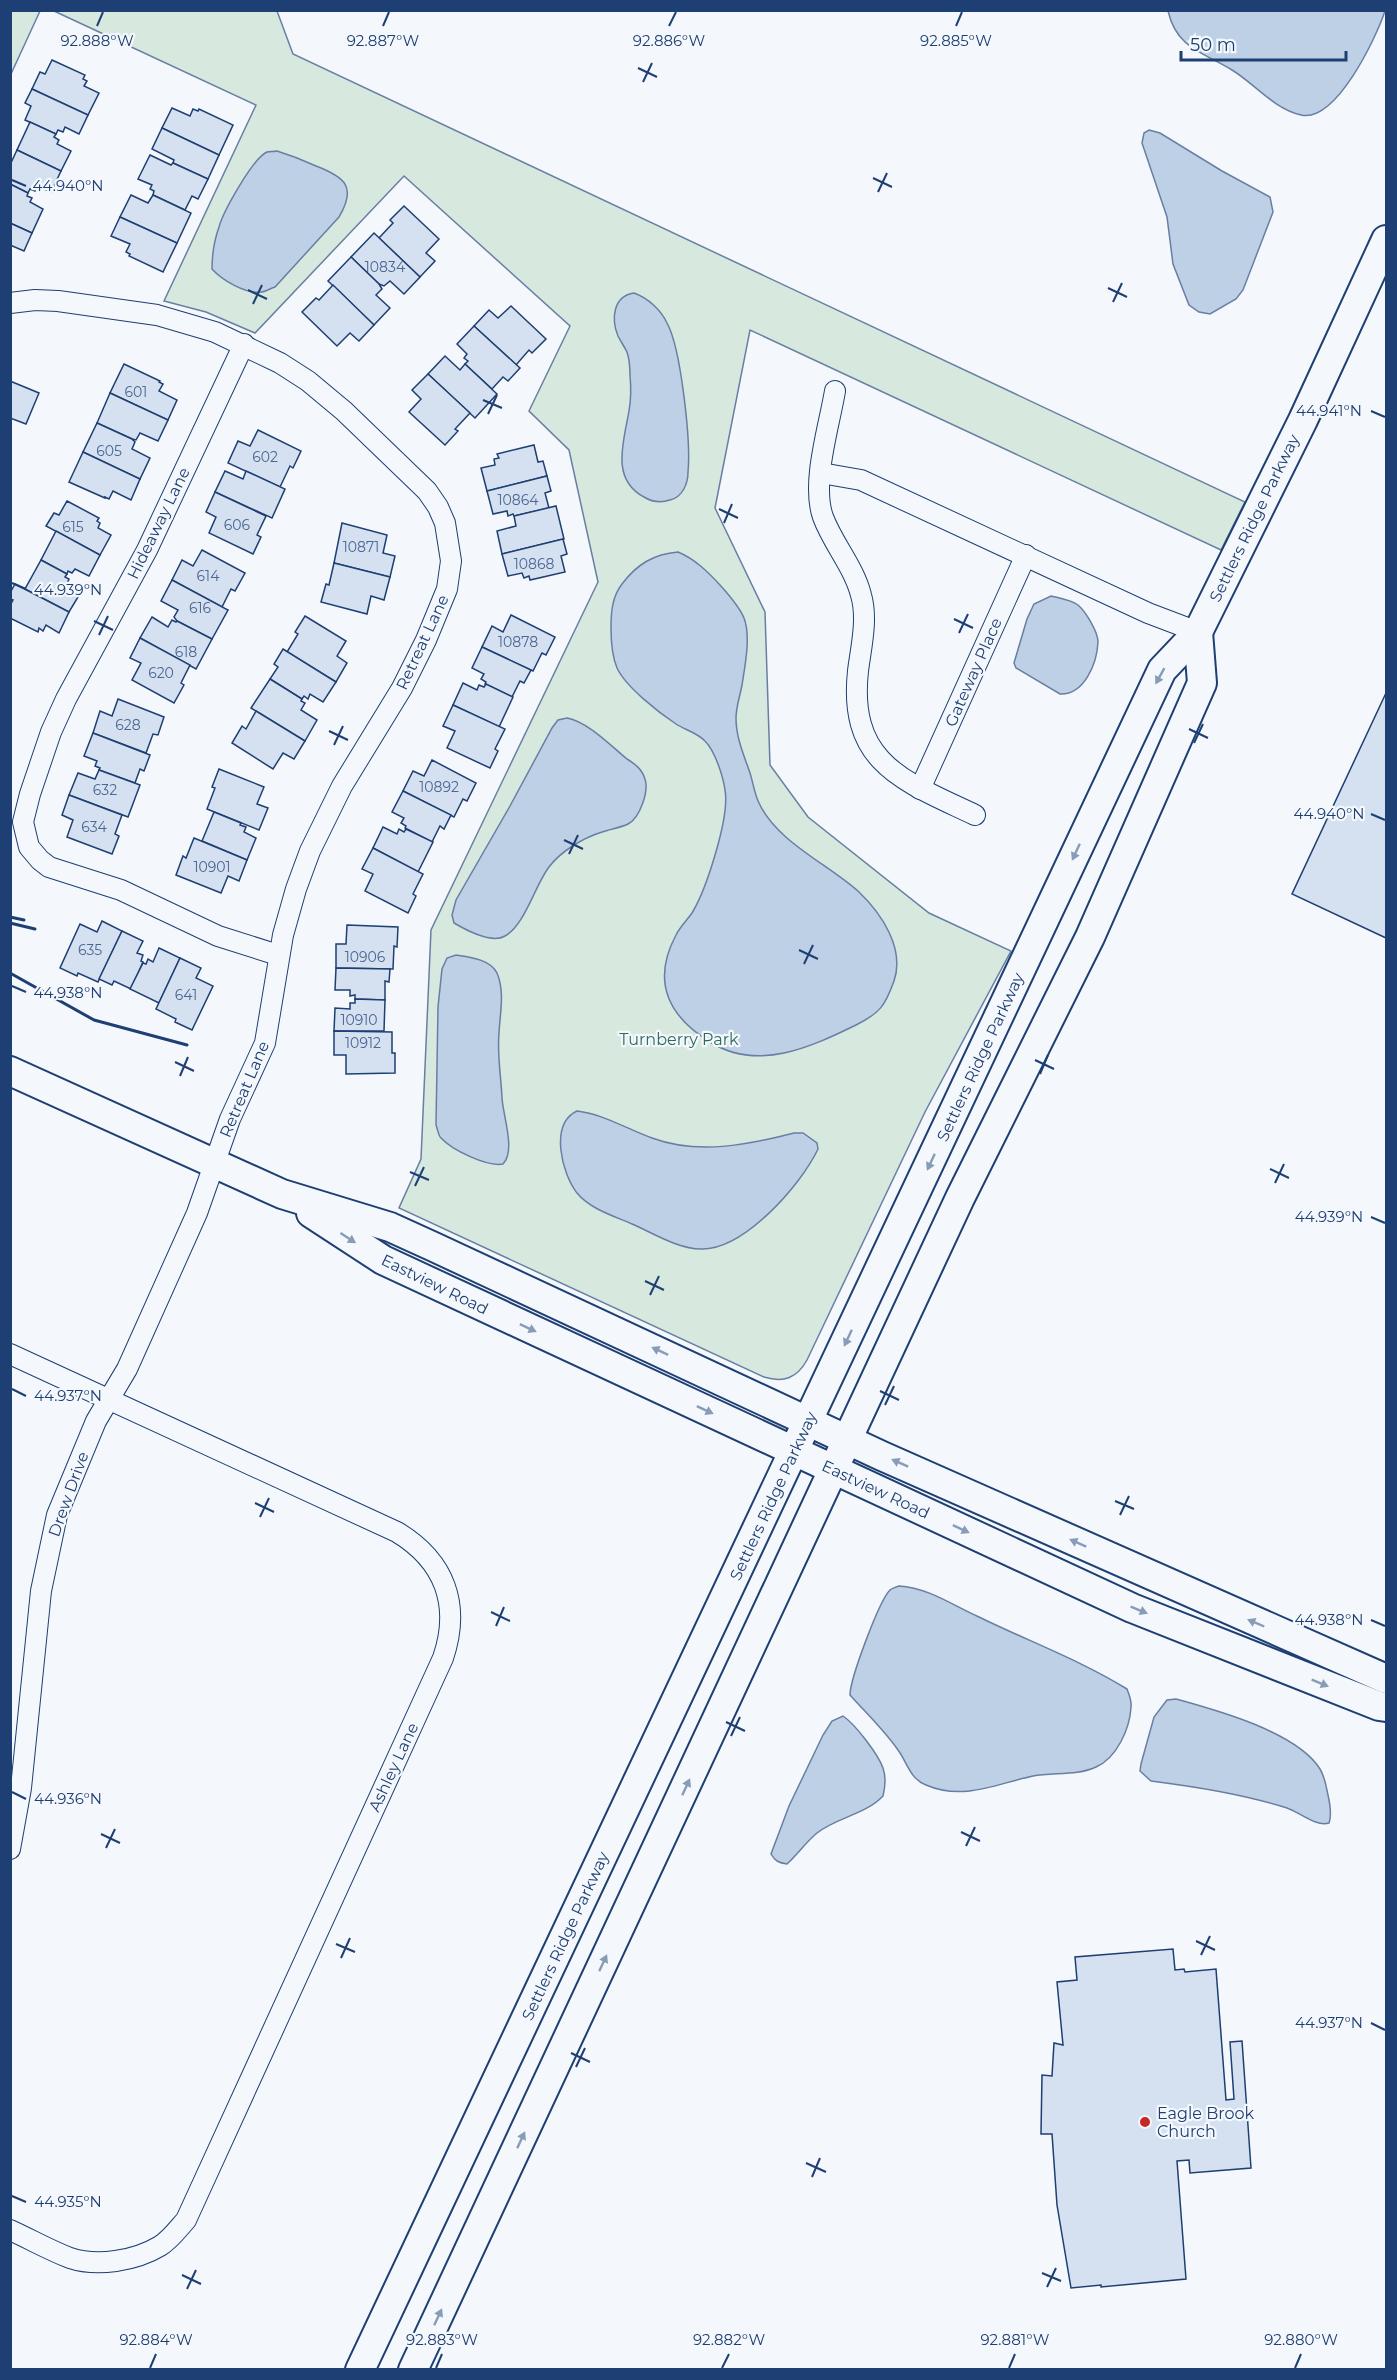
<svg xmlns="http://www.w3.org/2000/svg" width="1397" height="2380" font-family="Montserrat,sans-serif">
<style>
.green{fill:#d7e8df;stroke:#687fa3;stroke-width:1.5}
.water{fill:#bed0e5;stroke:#687fa3;stroke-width:1.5}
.building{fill:#d5e0f0;stroke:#1d3f73;stroke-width:1.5}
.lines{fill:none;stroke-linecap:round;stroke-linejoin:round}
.street-casing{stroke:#1d3f73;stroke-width:22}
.secondary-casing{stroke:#1d3f73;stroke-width:32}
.street{stroke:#f4f7fb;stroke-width:20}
.secondary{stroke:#f4f7fb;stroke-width:28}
.wall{stroke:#1d3f73;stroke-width:3}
.oneway{fill:#889bb7}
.ticks{fill:none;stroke:#1d3f73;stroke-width:2}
.poi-dot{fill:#c62828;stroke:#f4f7fb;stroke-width:2}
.labels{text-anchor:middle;stroke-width:4.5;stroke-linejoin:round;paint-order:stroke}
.number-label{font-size:14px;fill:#4b6792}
.street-label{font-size:16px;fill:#1d3f73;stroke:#f4f7fb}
.park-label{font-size:16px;fill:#2c6c60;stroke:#f4f7fb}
.poi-label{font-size:16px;fill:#1d3f73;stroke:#f4f7fb;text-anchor:start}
.ticks-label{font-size:15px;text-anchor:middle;fill:#1d3f73;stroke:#f4f7fb;stroke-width:4.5;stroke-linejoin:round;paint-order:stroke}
</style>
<rect width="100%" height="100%" fill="#f4f7fb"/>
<g class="green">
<path d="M11,10L40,11L11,74L10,11Z"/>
<path d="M54,11H277L293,54L1245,502L1221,550L750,330L715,508L765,612L770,765L808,817L929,913L1011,951L925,1112L807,1360C797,1378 784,1383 764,1377L399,1208L421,1159L431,930L598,582L569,450L529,411L570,326L404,176L255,333L206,312L164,301L256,105Z"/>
</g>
<g class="water">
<path d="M1168,11V10L1385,11C1376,38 1336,123 1301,115C1274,109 1255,84 1232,70C1203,52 1177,49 1168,11Z"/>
<path d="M1149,130L1160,133L1222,171L1270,197L1273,212L1243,290L1236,299L1210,314L1199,312L1189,305L1173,264L1167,217L1142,143L1144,133Z"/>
<path d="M277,151C290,155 303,160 316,166C345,177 357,187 339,217L275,287C271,288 265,292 261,292C245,294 222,280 212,269C212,255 214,241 219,227C223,212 253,158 267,152C270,151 273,152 277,151Z"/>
<path d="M634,293C648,298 661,310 667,323C681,348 691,442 688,472C688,483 683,497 670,500C661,503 652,502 644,497C610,479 624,441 629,411C631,400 631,386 630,375C630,368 629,358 627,352C624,346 621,342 618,336C611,319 613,296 634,293Z"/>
<path d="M678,552C695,559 708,572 720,585C729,595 739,606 744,618C751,636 745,666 742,685C740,696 736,707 736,718C736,737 743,753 749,770C753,781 754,793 759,803C777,842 828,864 859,892C882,914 905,949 894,981C885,1006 880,1013 856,1025C811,1047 758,1072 710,1042C668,1016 651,982 676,935C680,927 687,920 692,913C706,890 730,817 725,790C723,776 715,751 705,741C696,732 685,730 676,724C658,712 626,687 617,668C612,656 611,641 611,628C611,612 612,597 622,584C637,564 654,554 678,552Z"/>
<path d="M1051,596C1059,598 1071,600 1078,605C1086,612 1098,632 1098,642C1097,664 1084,695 1060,694L1016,668L1014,663L1027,619L1034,604Z"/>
<path d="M567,718C588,722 610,745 627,759C635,764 642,769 645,779C649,791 640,818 628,824C620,828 610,829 602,832C583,838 561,851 549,867C535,885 525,925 505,936C492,944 466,930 454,923L452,915L456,900L510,806L552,728L558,720Z"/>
<path d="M456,955C469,957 490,959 497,973C505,992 500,1013 499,1033C497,1054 501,1076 502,1098C503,1116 516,1151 503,1164C487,1167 452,1150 441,1138C438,1135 438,1130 436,1125L438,1007L442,969L447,958Z"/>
<path d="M577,1111C603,1114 627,1129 652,1138C698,1155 748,1145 794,1133H803L817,1143L818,1149C801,1185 744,1250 701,1249C678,1249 653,1233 632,1224C614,1216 590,1209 577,1193C562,1174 549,1124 577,1111Z"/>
<path d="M899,1586C929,1588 952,1605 979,1617C1028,1641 1080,1660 1127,1689C1129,1695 1132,1701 1131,1707C1130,1728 1117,1758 1096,1767C1077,1776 1053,1772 1033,1776C996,1784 963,1801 926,1785C910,1779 907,1762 898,1750C884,1730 866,1713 850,1695C850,1679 879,1601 890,1590C891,1589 898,1586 899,1586Z"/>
<path d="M1176,1699C1216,1710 1297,1732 1320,1769C1325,1777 1326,1786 1328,1795C1330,1804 1332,1815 1329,1823C1316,1827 1299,1812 1287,1808C1242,1794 1197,1787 1151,1781L1140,1771L1141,1764L1154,1717L1167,1700Z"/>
<path d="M843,1716C855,1724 878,1754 883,1768C886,1777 885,1788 883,1796C865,1815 837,1817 817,1833C806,1842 798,1854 787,1864C779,1863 775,1861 771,1854L789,1806L823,1735L832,1721Z"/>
</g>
<g class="building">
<path d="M52,60L85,75L83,79L87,81L84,86L99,93L88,115L32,89L40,72L45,74Z"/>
<path d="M32,89L88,115L79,134L65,127L63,132L58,130L56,134L25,120L31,106L25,103Z"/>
<path d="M172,108L190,116L193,109L198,111L199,109L233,125L219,155L162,128Z"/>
<path d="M30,122L56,134L54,137L59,140L57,144L71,151L61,171L17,150Z"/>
<path d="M162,128L219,155L208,179L173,163L174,160L152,149Z"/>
<path d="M17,150L61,171L51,192L37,186L35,191L30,189L28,193L10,184V165Z"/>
<path d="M150,155L171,165L173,163L208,179L198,199L192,196L185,210L153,195L154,191L150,189L152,185L138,179Z"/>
<path d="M10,184L28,193L27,196L32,198L30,202L43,209L32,233L10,223Z"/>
<path d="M131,195L148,203L153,195L191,213L177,243L120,217Z"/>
<path d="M404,206L439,239L426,253L435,261L420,277L379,238L393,223L390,220Z"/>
<path d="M120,217L177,243L163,272L129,256L130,254L126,252L130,244L111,236Z"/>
<path d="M10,223L32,233L24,251L10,245Z"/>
<path d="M374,233L420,277L404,294L390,281L384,286L379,284L351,257Z"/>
<path d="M351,257L379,284L382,289L376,295L390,308L374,325L328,281Z"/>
<path d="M333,285L374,325L359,341L350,333L337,346L302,312L316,298L319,300Z"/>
<path d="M511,306L546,339L532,353L529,350L516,365L474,326L489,310L498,318Z"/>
<path d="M474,326L520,368L508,381L503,377L492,389L465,364L468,361L464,358L467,354L457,344Z"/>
<path d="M445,356L460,370L465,364L497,394L475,418L428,374Z"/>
<path d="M124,364L160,381L159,382L163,384L159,391L177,400L168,420L110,393Z"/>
<path d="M428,374L470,413L455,429L458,431L445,445L409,412L421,399L412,390Z"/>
<path d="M10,381L39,393L26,424L10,418Z"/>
<path d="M110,393L168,420L158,441L140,433L136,440L132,439L97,423Z"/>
<path d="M97,423L132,439L135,442L132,449L150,458L140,479L83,452Z"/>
<path d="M258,430L301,451L293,468L290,466L280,487L228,463L238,441L250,446Z"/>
<path d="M534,445L538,462L543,461L547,476L487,491L481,468L495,465L494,459L499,458L497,454Z"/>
<path d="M83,452L140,479L131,500L113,491L109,499L105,497V498L69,482Z"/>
<path d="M225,471L243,479L246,471L285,489L272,518L215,492Z"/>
<path d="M547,476L551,491L545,493L549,508L514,516L513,514L508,516L507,511L493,514L487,491Z"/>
<path d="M215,492L266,516L257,535L261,537L253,554L209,533L216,517L206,512Z"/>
<path d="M67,501L99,518L97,521L100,523L98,528L111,535L100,555L46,526L54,513L59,515Z"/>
<path d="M556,506L564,539L502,554L497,531L516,526L514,516Z"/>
<path d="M342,523L387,535L383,553L395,556L390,577L334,563Z"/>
<path d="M56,531L100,555L89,576L75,569L72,573L68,571L67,574L41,560Z"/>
<path d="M563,539L567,554L561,556L565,572L530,580L529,576L524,578L522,573L508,576L502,554Z"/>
<path d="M202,550L245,573L235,591L231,589L222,607L172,580L182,560L193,566Z"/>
<path d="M41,560L67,574L65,577L69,579L67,584L81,592L69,612L25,589Z"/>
<path d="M334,563L390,577L384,600L371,596L367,614L321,602L326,584L329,585Z"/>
<path d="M172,580L228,610L212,639L177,621L174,617L178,610L161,601Z"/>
<path d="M15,584L69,612L59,633L46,625L43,631L39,628L38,632L10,618V606L13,600L10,599V593Z"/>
<path d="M511,615L555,637L546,655L542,653L533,671L482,647L492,626L503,632Z"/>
<path d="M305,616L346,641L337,656L347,663L336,682L287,652L298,634L295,632Z"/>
<path d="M152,617L168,627L172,620L176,622L177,621L212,639L196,669L140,638Z"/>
<path d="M140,638L190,665L181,683L184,685L174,703L132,680L141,663L130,658Z"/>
<path d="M482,647L531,670L524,683L520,681L512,697L485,684L486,682L481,679L484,674L472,668Z"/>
<path d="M283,649L336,682L323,702L310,694L308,699L304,696L302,699L270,679L278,667L274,664Z"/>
<path d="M270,679L302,699L301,701L305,703L301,710L317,720L305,741L251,708Z"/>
<path d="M463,683L477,690L479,685L484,687L486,684L513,697L499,727L453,705Z"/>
<path d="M1386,693V938L1292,894Z"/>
<path d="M118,699L164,717L158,735L153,734L146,753L93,733L100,711L112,716Z"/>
<path d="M453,705L505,729L495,749L498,751L490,768L447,748L455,731L443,726Z"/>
<path d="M256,711L305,741L294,759L283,753L273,769L232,743L242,726L246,729Z"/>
<path d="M93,733L150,755L144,771L140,769L135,783L99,770L100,768L95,766L97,761L84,756Z"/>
<path d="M432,760L476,783L467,801L463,799L454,817L403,791L413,771L424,776Z"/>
<path d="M219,769L264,787L257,804L268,808L259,830L207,809L215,788L212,787Z"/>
<path d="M99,770L140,785L128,817L69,795L78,773L95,779Z"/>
<path d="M403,791L451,815L444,829L440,826L432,842L405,828L406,826L401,823L404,818L392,812Z"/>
<path d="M69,795L122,815L115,834L119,836L112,854L67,837L73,820L62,815Z"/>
<path d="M214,812L241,823L240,825L246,827L244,832L256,838L247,860L202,841Z"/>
<path d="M383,827L397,834L399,829L404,832L406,829L433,842L418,872L373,848Z"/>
<path d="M194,838L247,860L239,881L228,876L221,893L176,875L183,856L186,858Z"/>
<path d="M373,848L423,874L413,894L416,896L408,913L365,891L373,874L362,869Z"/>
<path d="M102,921L122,931L98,982L78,973L77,976L60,968L80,924L97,932Z"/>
<path d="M347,925L398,927L397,947L394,946L393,969L336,968V944H346Z"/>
<path d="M122,931L143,941L137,953L143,955L141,961L143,962L131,989L114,981L112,985L99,979Z"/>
<path d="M159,948L180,958L159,1003L130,989L143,963L146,964L148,959L153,962Z"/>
<path d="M180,958L201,968L196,978L213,986L192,1030L175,1022L176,1019L156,1009Z"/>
<path d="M336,968L390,969L389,982L385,981V1000L355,999V995L350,996V990H335Z"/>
<path d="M355,999L385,1000L384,1031H334L335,1008L350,1009V1003H355Z"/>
<path d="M334,1031L392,1032V1053H395V1073L346,1074V1055H334Z"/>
<path d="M1173,1949L1175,1970L1184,1969L1185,1972L1216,1969L1226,2100L1234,2099L1230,2042L1242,2041L1251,2168L1190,2173L1189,2160L1177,2161L1186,2279L1101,2287V2285L1071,2288L1057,2205L1052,2134H1041L1042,2075L1052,2076L1054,2043L1063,2045L1057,1982L1077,1980L1075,1957Z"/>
</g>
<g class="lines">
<g class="street-casing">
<g id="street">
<path d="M10,303L35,300L58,301L157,315L215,332L280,363L308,381L344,411L427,491L438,507L445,523L451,561L447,589L426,640L402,688L342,786L310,851L296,889L283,935L265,1043L230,1119L197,1213L127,1369L96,1421L57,1515L41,1591L21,1788L10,1849"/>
<path d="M244,344L147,550L66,699L51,732L30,794L23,822L29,847L40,860L49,867L121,890L218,936L278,955"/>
<path d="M835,391C829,427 811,483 823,517C833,544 854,567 861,595C868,619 861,647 858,671C848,764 904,781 975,815"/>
<path d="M821,473L861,480L1148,613L1198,632"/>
<path d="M920,789L1026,555"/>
<path d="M10,1354L397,1532C445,1561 461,1605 443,1658L186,2220C178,2229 170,2240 160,2246C135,2261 97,2267 70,2258C49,2250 30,2239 10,2230"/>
</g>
</g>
<g class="secondary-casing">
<g id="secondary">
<path d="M10,1071L282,1194L390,1227L434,1247L882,1456L1386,1679"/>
<path d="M311,1213L383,1260L1132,1608L1379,1706L1386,1707"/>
<path d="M360,2370L1162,670L1198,632L1303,420L1386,240"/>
<path d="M413,2370L960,1198L1090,937L1202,683L1198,632"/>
</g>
</g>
<use href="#street" class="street"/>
<use href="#secondary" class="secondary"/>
<g class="wall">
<path d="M10,917L24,920"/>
<path d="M10,923L35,929"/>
<path d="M10,973L94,1020L187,1045"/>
</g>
</g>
<defs><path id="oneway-solid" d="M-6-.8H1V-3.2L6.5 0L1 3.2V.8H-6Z" transform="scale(1.5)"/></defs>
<g class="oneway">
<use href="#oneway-solid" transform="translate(1160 676) rotate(119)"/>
<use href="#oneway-solid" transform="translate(1076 852) rotate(115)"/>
<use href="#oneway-solid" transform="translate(931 1162) rotate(115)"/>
<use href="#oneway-solid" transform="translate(348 1238) rotate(33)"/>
<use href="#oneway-solid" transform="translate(528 1328) rotate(25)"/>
<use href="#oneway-solid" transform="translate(848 1338) rotate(115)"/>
<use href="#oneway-solid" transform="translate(660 1351) rotate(-155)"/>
<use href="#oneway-solid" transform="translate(705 1410) rotate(25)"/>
<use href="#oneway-solid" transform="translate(900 1463) rotate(-156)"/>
<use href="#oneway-solid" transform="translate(961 1529) rotate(25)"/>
<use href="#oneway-solid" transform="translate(1078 1543) rotate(-156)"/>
<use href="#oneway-solid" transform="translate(1139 1610) rotate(22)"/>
<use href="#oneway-solid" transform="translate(1256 1623) rotate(-157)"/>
<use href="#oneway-solid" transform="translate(1320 1683) rotate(22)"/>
<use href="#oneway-solid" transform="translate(686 1787) rotate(-65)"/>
<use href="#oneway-solid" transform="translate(603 1963) rotate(-65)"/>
<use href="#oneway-solid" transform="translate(521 2140) rotate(-65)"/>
<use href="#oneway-solid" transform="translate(438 2317) rotate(-65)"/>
</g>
<path class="ticks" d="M97,26L103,12M383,26L389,12M669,26L676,12M956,26L962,12M638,68L657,77M643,82L652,63M873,178L892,187M12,180L26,186M878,192L887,173M1108,288L1127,297M248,290L267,299M1113,302L1122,283M253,304L262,285M483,400L502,408M1371,411L1385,417M488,414L497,395M719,509L738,518M724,523L732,504M12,583L26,589M954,619L973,628M94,621L113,630M959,633L968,614M99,635L108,616M1189,729L1208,738M329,731L348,740M1194,743L1203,724M334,745L343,726M1371,814L1385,820M564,840L583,849M569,854L578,835M799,950L818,959M804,964L813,945M12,986L26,992M1035,1060L1054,1069M175,1062L194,1071M1040,1074L1048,1055M180,1076L188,1057M1270,1169L1289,1178M410,1172L429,1180M1275,1183L1284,1164M415,1186L424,1167M1371,1217L1385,1223M645,1281L664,1290M650,1295L659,1276M12,1389L26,1396M880,1391L899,1400M885,1405L894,1386M1115,1501L1134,1509M255,1503L274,1512M1120,1515L1129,1496M260,1517L269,1498M491,1612L510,1621M1371,1620L1385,1626M496,1626L504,1607M726,1722L745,1731M731,1736L740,1717M12,1792L26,1799M961,1832L980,1841M101,1834L120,1843M966,1846L975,1827M106,1848L115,1829M1196,1941L1215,1950M336,1944L355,1952M1201,1955L1210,1936M341,1958L350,1938M1371,2023L1385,2030M571,2053L590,2062M576,2067L585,2048M806,2163L826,2172M812,2177L820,2158M12,2196L26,2202M1042,2273L1061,2281M182,2275L201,2284M1047,2287L1056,2268M187,2289L196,2270M150,2368L156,2354M436,2368L442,2354M722,2368L729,2354M1009,2368L1015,2354M1295,2368L1301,2354"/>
<circle class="poi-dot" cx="1145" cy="2122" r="6"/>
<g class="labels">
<g class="number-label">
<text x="385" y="272">10834</text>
<text x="136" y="397">601</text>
<text x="109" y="456">605</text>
<text x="265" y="462">602</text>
<text x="518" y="505">10864</text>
<text x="237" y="530">606</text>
<text x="73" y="532">615</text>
<text x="361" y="552">10871</text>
<text x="534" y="569">10868</text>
<text x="208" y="581">614</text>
<text x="200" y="613">616</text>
<text x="518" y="647">10878</text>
<text x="186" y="657">618</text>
<text x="161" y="678">620</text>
<text x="128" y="730">628</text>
<text x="439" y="792">10892</text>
<text x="105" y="795">632</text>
<text x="94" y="832">634</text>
<text x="212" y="872">10901</text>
<text x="90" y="955">635</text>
<text x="365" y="962">10906</text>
<text x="186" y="1000">641</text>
<text x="359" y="1025">10910</text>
<text x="363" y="1048">10912</text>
</g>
<g class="street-label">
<text transform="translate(1254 518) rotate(-64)" y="6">Settlers Ridge Parkway</text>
<text transform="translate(158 523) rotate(-64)" y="6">Hideaway Lane</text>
<text transform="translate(422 642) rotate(-65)" y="6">Retreat Lane</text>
<text transform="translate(973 672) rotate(-66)" y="6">Gateway Place</text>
<text transform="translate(980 1057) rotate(-65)" y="6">Settlers Ridge Parkway</text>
<text transform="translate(244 1089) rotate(-67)" y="6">Retreat Lane</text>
<text transform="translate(435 1284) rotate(26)" y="6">Eastview Road</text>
<text transform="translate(876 1489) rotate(25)" y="6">Eastview Road</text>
<text transform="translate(68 1494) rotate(-70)" y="6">Drew Drive</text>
<text transform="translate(773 1496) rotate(-65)" y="6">Settlers Ridge Parkway</text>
<text transform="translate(393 1767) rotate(-65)" y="6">Ashley Lane</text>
<text transform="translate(565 1936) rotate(-65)" y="6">Settlers Ridge Parkway</text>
</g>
<g class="park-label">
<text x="679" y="1045">Turnberry Park</text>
</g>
<g class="poi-label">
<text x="1157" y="2119">Eagle Brook<tspan x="1157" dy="18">Church</tspan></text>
</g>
</g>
<g class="ticks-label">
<text x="97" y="46">92.888°W</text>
<text x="383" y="46">92.887°W</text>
<text x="669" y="46">92.886°W</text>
<text x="956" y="46">92.885°W</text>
<text x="68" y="191">44.940°N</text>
<text x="1329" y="416">44.941°N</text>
<text x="68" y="595">44.939°N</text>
<text x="1329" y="819">44.940°N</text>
<text x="68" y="998">44.938°N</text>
<text x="1329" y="1222">44.939°N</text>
<text x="68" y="1401">44.937°N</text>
<text x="1329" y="1625">44.938°N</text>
<text x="68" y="1804">44.936°N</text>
<text x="1329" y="2028">44.937°N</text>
<text x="68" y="2207">44.935°N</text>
<text x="156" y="2345">92.884°W</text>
<text x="442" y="2345">92.883°W</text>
<text x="729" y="2345">92.882°W</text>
<text x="1015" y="2345">92.881°W</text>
<text x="1301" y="2345">92.880°W</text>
</g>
<rect width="1397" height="2380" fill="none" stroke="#1d3f73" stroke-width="24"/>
<path d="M1181 51v9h165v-9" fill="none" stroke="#1d3f73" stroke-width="3"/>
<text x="1190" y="51" font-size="18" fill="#1d3f73" stroke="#f4f7fb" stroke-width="4.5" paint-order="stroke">50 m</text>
</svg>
